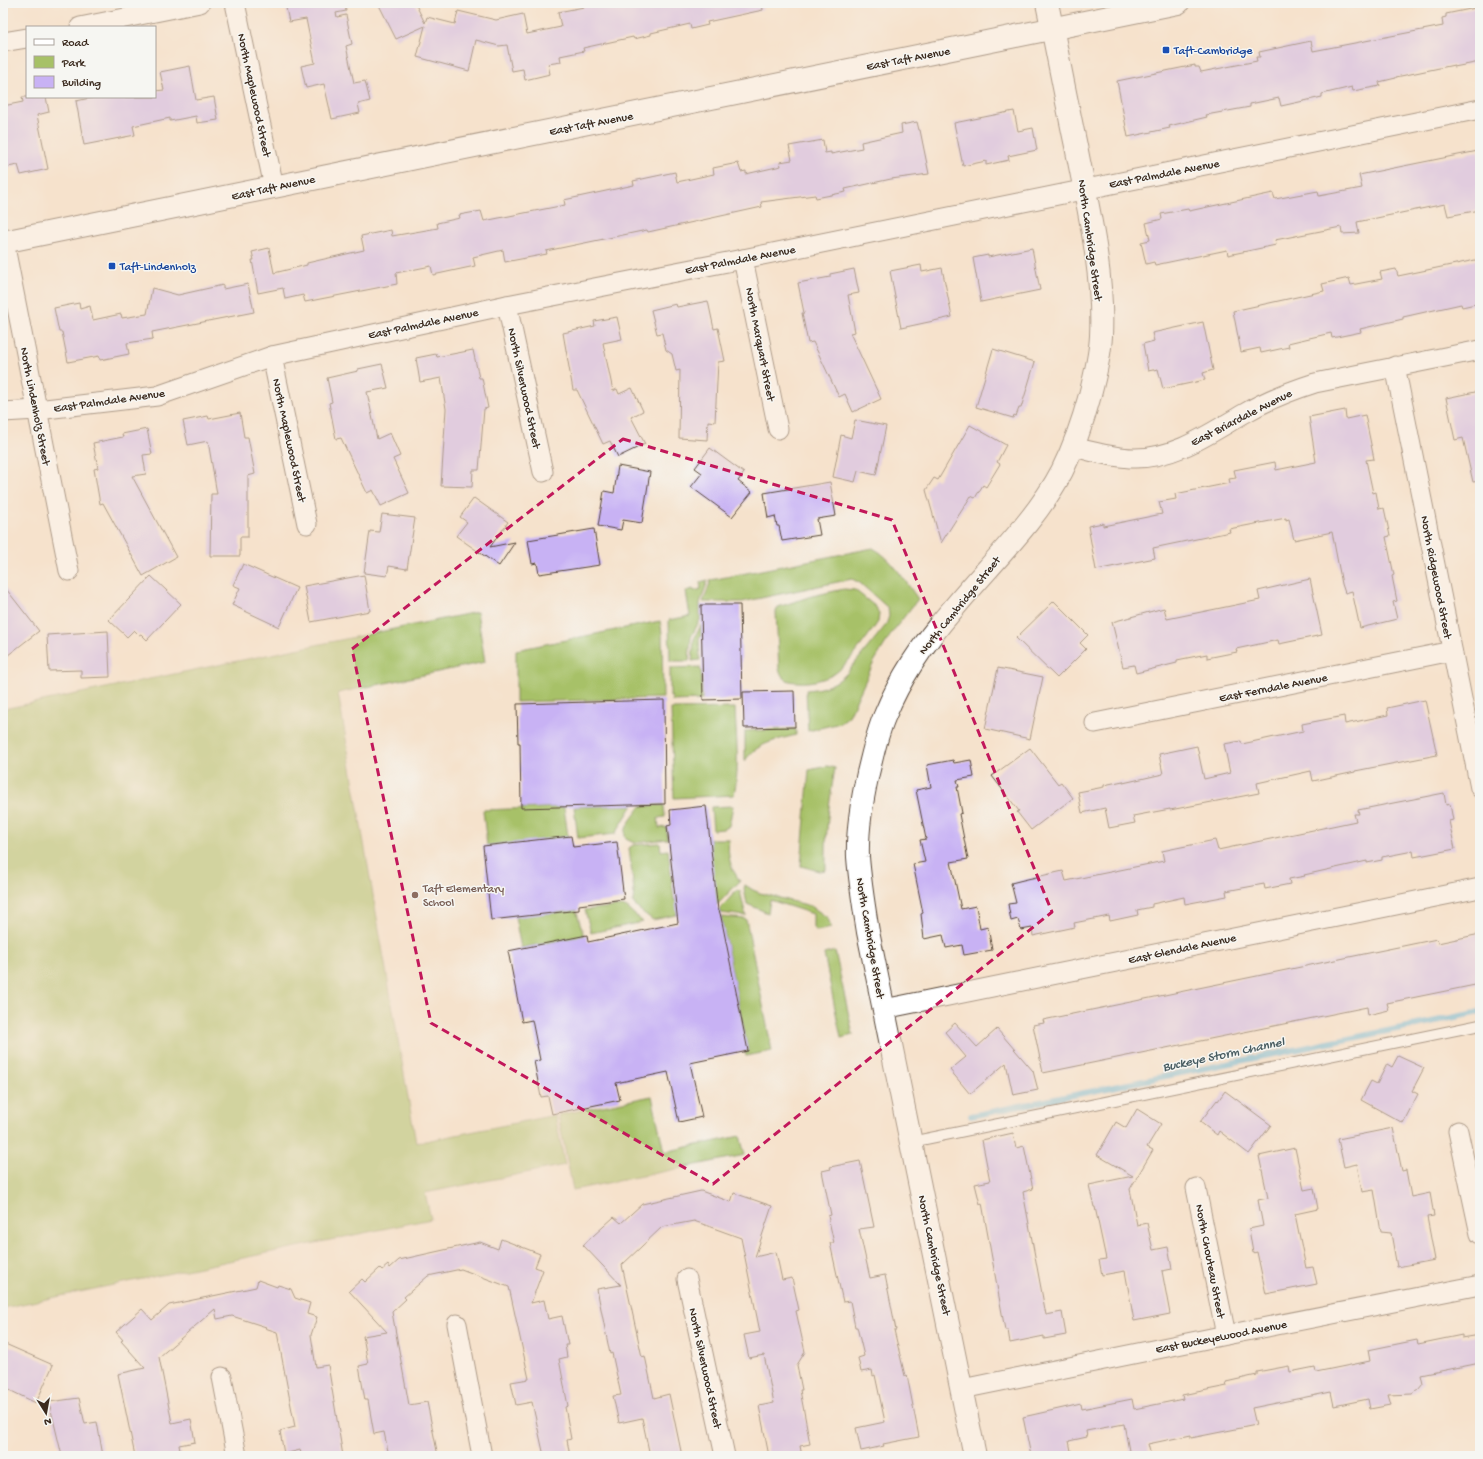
<svg xmlns="http://www.w3.org/2000/svg" width="1483" height="1459" font-family="'Gochi Hand',sans-serif">
<style>
.green{fill:#a7c167;stroke:#717642}
.lines{fill:none;stroke-linecap:round;stroke-linejoin:round}
.stream{stroke:#5eb5da;stroke-width:6}
.building{fill:#c8b2f4}
.service-casing{stroke:#574638;stroke-width:12}
.minor-casing{stroke:#574638;stroke-width:21}
.tertiary-casing{stroke:#574638;stroke-width:24}
.primary-casing{stroke:#574638;stroke-width:24}
.service{stroke:#fff;stroke-width:10}
.minor{stroke:#fff;stroke-width:19}
.tertiary{stroke:#fff;stroke-width:22}
.primary{stroke:#fff;stroke-width:22}
.marked{fill:none;stroke:#c2185b;stroke-width:3;stroke-dasharray:8 5;stroke-linejoin:round}
.transit-dot{fill:#1a4fb4;stroke:#f6f6f2;stroke-width:1.5}
.education-dot{fill:#8d6e63;stroke:#f6f6f2;stroke-width:1.5}
.labels{text-anchor:middle;stroke-width:3;stroke-linejoin:round;paint-order:stroke}
.transit-label{font-size:12px;fill:#164399;stroke:#f6f6f2;text-anchor:start}
.street-label{font-size:12px;fill:#3b2a1e;stroke:#f6f6f2}
.education-label{font-size:12px;fill:#785e54;stroke:#f6f6f2;text-anchor:start}
.water-label{font-size:13px;font-style:italic;fill:#475b60;stroke:#f6f6f2}
</style>
<rect width="100%" height="100%" fill="#f6f6f2"/>
<filter id="ink" filterUnits="userSpaceOnUse"><feTurbulence type="fractalNoise" baseFrequency=".025" numOctaves="2"/><feDisplacementMap in="SourceGraphic" scale="8" xChannelSelector="R" yChannelSelector="G"/><feConvolveMatrix kernelMatrix="1 2 1 2 8 2 1 2 1" color-interpolation-filters="sRGB"/></filter>
<filter id="wash" filterUnits="userSpaceOnUse"><feTurbulence type="fractalNoise" baseFrequency=".012" numOctaves="4" result="noise"/><feDisplacementMap in="SourceGraphic" scale="16" xChannelSelector="R" yChannelSelector="G"/><feGaussianBlur stdDeviation="0.9" result="paint"/><feColorMatrix in="noise" values="0 0 0 0 0 0 0 0 0 0 0 0 0 0 0 0 0 1.4 0 .05"/><feComposite in="paint" operator="in"/></filter>
<g filter="url(#wash)">
<rect width="100%" height="100%" fill="#f5e2cc"/>
<g class="green">
<path d="M873,548C892,558 905,581 918,599L893,631L874,662L849,716L840,723L808,731L806,690C822,689 836,685 847,673L886,625L889,616L888,608L860,583L852,579L742,602H703L711,580Z"/>
<path d="M708,580L700,603V620L691,637L689,661H670L669,620L690,616L686,591L693,589L694,591L701,589L700,582Z"/>
<path d="M844,589L855,590L876,607L879,614L878,622C870,634 845,668 834,674C824,680 809,683 798,682C788,682 782,679 779,669L776,612L778,607L812,596Z"/>
<path d="M477,612L485,662L338,693L416,1143L555,1115L565,1165L425,1193L431,1219L3,1308V709Z"/>
<path d="M660,621L662,633L663,698L516,702V650Z"/>
<path d="M701,625V637H699L700,660L692,661L694,639Z"/>
<path d="M700,667V670H701L702,700L672,701V697H670V668Z"/>
<path d="M735,708C736,737 740,767 734,795L674,798L671,709Z"/>
<path d="M796,729V735C777,740 756,743 745,761V731Z"/>
<path d="M827,766L835,768C829,802 825,835 826,870L819,871L801,866L809,770Z"/>
<path d="M633,805L615,834L578,838L574,807Z"/>
<path d="M664,805L665,817L658,818L659,828L666,827L668,839L634,843L626,839C621,829 635,815 641,806Z"/>
<path d="M733,806L729,826L723,829L713,830L711,807Z"/>
<path d="M564,807L568,837L487,846L483,810Z"/>
<path d="M710,839H729C727,855 730,868 740,881L714,908Z"/>
<path d="M660,843L661,851L668,850L674,900H676L678,912L676,915L653,920L637,908L633,902L634,891L629,848L633,845Z"/>
<path d="M745,885L753,890L760,893L811,906L828,918L831,928L817,931L813,928V914L770,900L768,913L747,904L744,889Z"/>
<path d="M737,890L740,891L746,916L720,913L719,910Z"/>
<path d="M622,906L627,908L643,922L591,933L585,910Z"/>
<path d="M576,910L584,936L521,948L515,917Z"/>
<path d="M721,917L746,919L772,1051L746,1056L745,1052L748,1051Z"/>
<path d="M835,951L853,1035L841,1038L824,954Z"/>
<path d="M652,1096L664,1152L740,1136L745,1155L573,1190L558,1115Z"/>
</g>
<g class="lines">
<path class="stream" d="M971,1116L1480,1012"/>
</g>
<g id="blocks">
<g class="building">
<path d="M285,3H345L346,11L336,13L337,17L346,15L352,44L346,46L354,83L365,81L370,101L358,104L360,113L332,119L324,84L306,88L301,66L315,63L306,19L289,22Z"/>
<path d="M378,3H415L425,23L427,17L455,24L458,11L496,20L523,14L527,34L561,27L558,12L584,7L583,3H762L763,10L707,22L708,25L691,29L690,24L651,33V35L634,39L633,37L583,48L584,51L560,56L561,62L548,64L550,74L525,80L523,69L512,71L507,45L499,46L476,40L469,71L417,57L425,26L396,39Z"/>
<path d="M1480,7V62L1454,67V65L1396,77V78L1379,82L1380,86L1353,91L1352,87L1322,94V97L1281,106L1279,98L1250,104V107L1206,115L1207,117L1169,126L1170,128L1128,137L1117,81L1195,65V67H1199L1201,72L1257,61L1256,57H1260L1259,52L1311,41L1313,51L1443,26L1442,18L1446,17V14Z"/>
<path d="M190,66L196,100L214,97L218,120L197,123L196,116L170,121V118L133,126L135,135L84,145L76,101L95,97H155V91L164,90L160,72Z"/>
<path d="M22,97H46L49,112L37,115L48,169L21,175L18,165L3,168V106L23,102Z"/>
<path d="M1014,111L1018,131L1033,128L1037,150L1008,156L1009,160L986,165V161L963,166L954,123Z"/>
<path d="M917,122L919,130H920L929,174L891,179L845,189L846,192L816,198L815,195L761,202L762,207L648,232L647,230L546,251L547,254L505,262L503,250L473,257L475,266L433,275L431,266L396,273L397,284L305,302L303,295L285,299L283,288L258,293L252,260H254L252,252L269,248L274,273L307,265V263L364,250L361,236L391,230L392,236L438,228L437,223L460,218L459,215L481,211L484,221L565,205L564,200L634,185L633,181L675,172L677,182L714,174L713,168L738,163L741,172L746,171V174L781,166L780,162L792,160L789,146L823,140L825,153L831,152V154L862,148L861,142L902,133L901,125Z"/>
<path d="M1478,151L1480,160V210L1448,216L1445,204L1357,222L1359,233L1342,234L1341,227L1275,240L1276,245L1228,255L1227,250L1155,265L1154,262L1146,264L1141,242L1150,240L1146,223L1162,219L1161,214L1188,209L1189,211L1273,193L1275,199L1318,191L1319,196L1362,188L1359,175Z"/>
<path d="M1032,248L1040,290L981,302L973,258L988,255V257Z"/>
<path d="M1480,259V303L1462,307L1461,304L1403,317V319L1360,329L1361,332L1332,338L1331,333L1288,343L1289,347L1261,353L1260,348L1241,352L1233,311L1324,291L1322,284L1349,278L1351,285L1382,279L1380,272L1396,269L1398,276Z"/>
<path d="M921,265L922,272L942,268L952,317L901,328L890,271Z"/>
<path d="M854,269L859,293L848,295L855,332L850,333L881,399L853,412L845,394L839,397L813,342L808,343L802,313H804L798,283L830,277V274Z"/>
<path d="M248,284L254,312L152,332L153,339L127,343L129,354L100,360L99,356L68,362L62,332H59L54,308L79,303L80,309L90,306L93,320L121,314L122,318L147,314L152,288L178,295L223,285V289Z"/>
<path d="M708,301L714,329L718,328L725,361L718,362L715,422L708,421L707,440L679,438L680,370L676,371L672,354L666,350L662,333L657,334L651,310L676,304L677,307Z"/>
<path d="M617,317L622,339L603,343L613,391L617,389L619,394L632,388L643,411L631,417L645,444L618,457L610,441L603,444L577,390H573L563,333L595,326L594,321Z"/>
<path d="M1203,322L1213,370L1203,373L1205,380L1163,389L1158,369L1148,371L1143,344L1154,341L1152,333Z"/>
<path d="M993,349L1035,362L1021,408H1019L1016,416L1014,415L1013,418L976,407Z"/>
<path d="M473,350L479,378H482L488,408L484,409L479,470H473L472,487L441,486L446,409L441,378L420,382L416,358L436,354L437,357Z"/>
<path d="M382,364L388,388L367,392L377,439L390,433L400,456L393,459L409,493L381,506L373,490L367,493L341,438L336,439L329,403L332,402L327,378L358,371V369Z"/>
<path d="M1480,391V481L1473,482L1463,438L1455,440L1446,398Z"/>
<path d="M1345,410L1346,419L1365,415L1374,459L1366,460L1373,493L1376,492L1379,509L1384,508L1390,536L1386,537L1394,575L1392,576L1397,601L1393,602L1397,619L1360,628L1352,591L1345,593L1342,584L1332,532L1294,540L1289,519L1286,520V518L1229,529L1230,532L1153,548L1155,558L1096,570L1088,526L1103,523V526L1162,514L1159,502L1176,499L1175,494L1230,483L1229,479L1236,478L1234,470L1275,462L1276,470L1316,462L1309,417Z"/>
<path d="M240,413L244,437H248L255,474L248,476V537H240V556H210L211,494H217L208,441L188,445L183,421L208,416L209,419Z"/>
<path d="M855,420L886,426L876,475L858,471L855,482L833,477L841,435L851,438Z"/>
<path d="M970,425L1006,445L997,462L1000,464L986,487L983,485L975,498L971,496L941,543L926,490L934,478L938,480Z"/>
<path d="M147,429L152,454L143,455L146,474L132,476L176,557L143,576L103,503L100,504L94,469L98,468L93,443L123,437L122,434Z"/>
<path d="M710,448L744,473L738,481L752,492L732,517L691,487L702,473L695,468Z"/>
<path d="M618,466L650,472L642,523L623,520L621,530L598,526L604,491L614,493Z"/>
<path d="M830,482L836,516L817,519L820,535L782,541L779,526H777L775,516L768,518L764,493Z"/>
<path d="M474,498L508,522L490,547L515,542L499,566L456,536L467,522L460,517Z"/>
<path d="M382,514L415,518L407,569L389,566L387,576L364,573L370,531L379,532Z"/>
<path d="M594,529L600,565L539,574L537,563L532,564L528,540Z"/>
<path d="M243,564L297,588L279,627L232,605L240,588L233,585Z"/>
<path d="M364,575L370,611L311,622L304,586Z"/>
<path d="M151,576L181,604L147,640L141,634L139,635L134,630L127,637L109,620Z"/>
<path d="M1310,579L1322,635L1279,644L1278,640L1236,649L1237,652L1207,658V654L1177,660V663L1136,673L1134,665L1123,667L1112,622L1164,608L1167,619L1260,600L1258,591Z"/>
<path d="M3,585L39,631L3,659Z"/>
<path d="M1054,601L1088,635L1080,643L1086,649L1057,678L1016,638Z"/>
<path d="M701,605H740L742,699L703,700Z"/>
<path d="M108,631L110,677L81,678V670L49,671L47,635Z"/>
<path d="M998,668L1043,677L1030,739L985,729Z"/>
<path d="M794,691L795,727L744,728L743,692Z"/>
<path d="M664,700L665,804L521,808L520,743H518L517,704Z"/>
<path d="M1425,700L1437,755L1355,771V772L1313,781L1311,771L1257,783L1259,793L1170,810V809L1133,816L1135,823L1109,828L1105,808L1082,813L1078,792L1104,787V785L1123,781V783L1163,774L1159,754L1197,746L1204,779L1230,773L1224,744L1241,741L1242,744L1303,731L1302,724L1344,716L1345,724L1388,715L1387,708Z"/>
<path d="M1030,748L1058,784L1061,782L1073,798L1031,830L1017,812L1019,811L992,776Z"/>
<path d="M953,760L954,763L971,760L974,777L957,780L959,787H957L962,813L959,814L968,859L951,862L961,909L976,906L980,929L988,927L992,950L964,955L962,945L946,948L943,935L924,939L921,914L923,913L913,864L925,862L920,840L926,839L916,790L931,787L927,765Z"/>
<path d="M1444,793L1446,805L1450,804L1453,820L1449,821L1455,849L1414,857L1413,851L1382,857V860L1367,863V861L1304,875L1305,876L1289,879L1290,884L1265,889L1264,884L1226,891L1227,896L1185,904L1184,897L1152,904V907L1137,910L1138,915L1110,921L1109,916L1074,923L1075,927L1033,936L1032,928L1021,930L1018,919L1011,921L1008,904L1016,903L1011,883L1023,880L1063,871L1066,881L1164,861L1162,851L1215,840L1218,850L1356,821L1354,814H1359L1358,810Z"/>
<path d="M706,806L718,910H719L721,917L748,1051L690,1063L702,1117L679,1122L668,1072L616,1083L620,1100L552,1114L548,1096L541,1097L534,1061L540,1060L532,1020L522,1022L508,951L587,935L588,942L678,923L667,826L671,825L670,810Z"/>
<path d="M571,836L573,847L617,842L624,899L579,905V910L491,920L483,846Z"/>
<path d="M1480,934V984L1387,1003L1389,1010L1368,1015L1367,1007L1043,1073L1033,1025L1044,1023L1043,1020L1437,939L1438,943Z"/>
<path d="M955,1023L977,1047L997,1029L1033,1071L1038,1090L1013,1095L1006,1063L970,1094L950,1070L966,1057L945,1032Z"/>
<path d="M1398,1056L1424,1068L1412,1091L1418,1094L1403,1123L1361,1100L1371,1081L1377,1084L1387,1064L1392,1067Z"/>
<path d="M1225,1091L1271,1125L1249,1154L1219,1131L1217,1135L1200,1122L1217,1100L1218,1101Z"/>
<path d="M1137,1109L1161,1124L1147,1147L1153,1150L1130,1189L1137,1225L1147,1223L1153,1250L1168,1247L1172,1269L1162,1271L1170,1314L1134,1321L1125,1271L1102,1275L1099,1260L1106,1259L1095,1207H1094L1089,1185L1133,1176L1097,1155L1116,1122L1126,1128Z"/>
<path d="M1393,1128L1402,1171L1406,1170L1411,1197L1430,1193L1434,1216L1427,1217L1435,1260L1397,1267L1391,1233L1381,1232L1374,1190L1362,1192L1357,1164L1344,1167L1338,1139Z"/>
<path d="M1013,1133L1016,1148L1024,1146L1033,1189L1023,1192L1046,1315L1062,1312L1066,1335L1044,1339V1336L1010,1343L1008,1330H1005L982,1203L980,1204L975,1184L990,1181L982,1140Z"/>
<path d="M1295,1148L1304,1190L1314,1188L1318,1209L1295,1214L1306,1268L1313,1267L1317,1284L1266,1294L1257,1252L1253,1253L1249,1229L1263,1226L1258,1200L1268,1198L1259,1156Z"/>
<path d="M860,1161L874,1227L859,1229L870,1278L885,1275L896,1330H894L905,1376L907,1375L919,1437L883,1444L884,1446L861,1451L856,1428L885,1422L875,1375L873,1376L872,1370L861,1372L858,1358L864,1356L857,1327H855L850,1301L843,1302L830,1243H834L828,1216L831,1215L822,1171L831,1169L830,1167Z"/>
<path d="M701,1191L731,1202L734,1193L772,1206L755,1257L776,1252L782,1280L792,1278L799,1310L796,1311L805,1352L797,1365L802,1390H800L810,1444L800,1446L802,1456H769L759,1406L774,1403L764,1355L749,1358L744,1335L760,1332L741,1238L694,1221L662,1227L622,1265L642,1357L645,1356L654,1398L669,1394L682,1456H650L642,1418L619,1423L613,1396L621,1395L612,1353L610,1354L597,1289L621,1285L583,1245L614,1217L621,1223L642,1204Z"/>
<path d="M501,1239L540,1254L535,1267L543,1270L531,1303L544,1300L548,1319L562,1316L568,1345H565L567,1357L559,1359L568,1406L565,1407L571,1439L567,1440L570,1456H544L532,1402L516,1405L511,1382L529,1379L509,1287L461,1269L428,1276L404,1297L406,1299L392,1312L409,1405L427,1402L438,1456H389L384,1432L374,1434L368,1400H365L359,1366L368,1364L363,1336L387,1332L349,1291L362,1279L365,1282L380,1268L382,1270L388,1265L390,1268L399,1260L480,1242L498,1249Z"/>
<path d="M258,1280L277,1287L278,1285L291,1289L295,1298L310,1303L307,1314L317,1317L311,1335L316,1367L328,1365L343,1456H302L300,1450L284,1454L280,1431L295,1427L277,1332L265,1328L266,1327L232,1316L217,1319L215,1309L159,1357L172,1423L191,1419L195,1442L179,1445L181,1456H135L118,1374L145,1368L121,1341L123,1340L116,1332L142,1309L152,1320L169,1305L256,1287Z"/>
<path d="M1462,1335V1338L1480,1335V1363L1421,1375L1423,1384L1418,1390L1412,1394L1388,1395L1391,1405L1370,1409L1368,1399L1334,1406L1331,1392L1252,1408L1256,1425L1191,1438V1435L1148,1444L1151,1456H1130L1124,1424L1086,1431L1087,1437L1069,1441L1072,1456H1031L1023,1417L1081,1404L1082,1409L1132,1399L1134,1409L1183,1399L1182,1395L1227,1386L1226,1382L1257,1375V1372L1289,1366L1290,1372L1315,1367L1316,1372L1370,1361L1368,1350L1417,1340L1418,1344Z"/>
<path d="M3,1343L53,1365L36,1403L3,1387Z"/>
<path d="M79,1398L85,1424L97,1422L103,1456H62L49,1402Z"/>
</g>
</g>
</g>
<g filter="url(#ink)">
<use href="#blocks" fill-opacity="0" stroke="#574638" stroke-width="1"/>
<g class="lines">
<g class="service-casing">
<path id="service" d="M911,1142L1480,1025"/>
</g>
<g class="minor-casing">
<g id="minor">
<path d="M235,3L274,187"/>
<path d="M80,27L200,3"/>
<path d="M3,42L27,38"/>
<path d="M4,242L69,571"/>
<path d="M743,259L778,429"/>
<path d="M507,305L543,472"/>
<path d="M272,356L307,524"/>
<path d="M1395,366L1480,788"/>
<path d="M3,412L37,410L157,396L272,356L507,305L743,259L1480,109"/>
<path d="M1072,447C1092,451 1113,458 1133,458C1175,459 1210,433 1245,413C1267,400 1290,391 1315,383L1480,350"/>
<path d="M1095,723L1452,651"/>
<path d="M884,1009L1480,888"/>
<path d="M1458,1131L1480,1234"/>
<path d="M1196,1188L1226,1335"/>
<path d="M687,1279L725,1456"/>
<path d="M457,1324L482,1456"/>
<path d="M222,1377L237,1456"/>
<path d="M962,1389L1226,1335L1480,1285"/>
</g>
</g>
<g class="tertiary-casing">
<path id="tertiary" d="M975,1456L868,932C864,907 860,883 858,857C857,829 862,800 868,773C873,753 877,733 885,715C901,676 926,640 953,609C989,565 1036,521 1062,471C1074,447 1083,421 1090,395C1095,376 1100,356 1101,336C1104,272 1088,208 1076,146C1066,99 1057,51 1047,3"/>
</g>
<g class="primary-casing">
<path id="primary" d="M3,242L1178,3"/>
</g>
<use href="#service" class="service"/>
<use href="#minor" class="minor"/>
<use href="#tertiary" class="tertiary"/>
<use href="#primary" class="primary"/>
</g>
</g>
<path d="M0 0H1483V1459H0ZM623,439L892,520L1052,912L713,1184L431,1023L352,649Z" fill="#f5e2cc" fill-opacity=".55" fill-rule="evenodd"/>
<path class="marked" d="M623,439L892,520L1052,912L713,1184L431,1023L352,649Z"/>
<g class="transit-dot">
<rect x="1162" y="46" width="8" height="8" rx="2"/>
<rect x="108" y="262" width="8" height="8" rx="2"/>
</g>
<circle class="education-dot" cx="415" cy="895" r="4"/>
<g class="labels">
<g class="transit-label">
<text x="1174" y="54">Taft-Cambridge</text>
<text x="120" y="270">Taft-Lindenholz</text>
</g>
<g class="street-label">
<text transform="translate(908 58) rotate(-11)" y="4">East Taft Avenue</text>
<text transform="translate(255 95) rotate(78)" y="4">North Maplewood Street</text>
<text transform="translate(591 123) rotate(-11)" y="4">East Taft Avenue</text>
<text transform="translate(1164 173) rotate(-11)" y="4">East Palmdale Avenue</text>
<text transform="translate(273 187) rotate(-12)" y="4">East Taft Avenue</text>
<text transform="translate(1091 240) rotate(82)" y="4">North Cambridge Street</text>
<text transform="translate(740 259) rotate(-11)" y="4">East Palmdale Avenue</text>
<text transform="translate(423 323) rotate(-12)" y="4">East Palmdale Avenue</text>
<text transform="translate(761 344) rotate(79)" y="4">North Marquart Street</text>
<text transform="translate(525 388) rotate(78)" y="4">North Silverwood Street</text>
<text transform="translate(109 400) rotate(-8)" y="4">East Palmdale Avenue</text>
<text transform="translate(36 406) rotate(79)" y="4">North Lindenholz Street</text>
<text transform="translate(1241 417) rotate(-27)" y="4">East Briardale Avenue</text>
<text transform="translate(290 440) rotate(78)" y="4">North Maplewood Street</text>
<text transform="translate(1437 577) rotate(79)" y="4">North Ridgewood Street</text>
<text transform="translate(959 605) rotate(-51)" y="4">North Cambridge Street</text>
<text transform="translate(1273 687) rotate(-11)" y="4">East Ferndale Avenue</text>
<text transform="translate(871 938) rotate(80)" y="4">North Cambridge Street</text>
<text transform="translate(1182 948) rotate(-12)" y="4">East Glendale Avenue</text>
<text transform="translate(935 1255) rotate(78)" y="4">North Cambridge Street</text>
<text transform="translate(1211 1261) rotate(79)" y="4">North Chouteau Street</text>
<text transform="translate(1221 1336) rotate(-11)" y="4">East Buckeyewood Avenue</text>
<text transform="translate(706 1368) rotate(78)" y="4">North Silverwood Street</text>
</g>
<g class="education-label">
<text x="423" y="892">Taft Elementary<tspan x="423" dy="14">School</tspan></text>
</g>
<g class="water-label">
<text transform="translate(1223 1053) rotate(-12)" y="5">Buckeye Storm Channel</text>
</g>
</g>
<rect width="1483" height="1459" fill="none" stroke="#f6f6f2" stroke-width="16"/>
<rect x="26" y="26" width="130" height="72" fill="#f6f6f2" stroke="#aba49d"/>
<rect x="34" y="39" width="20" height="6" fill="#ffffff" stroke="#aba49d"/>
<text x="62" y="46" font-size="12" fill="#3b2a1e">Road</text>
<rect x="34" y="56" width="20" height="12" fill="#a7c167" stroke="#aba49d"/>
<text x="62" y="66" font-size="12" fill="#3b2a1e">Park</text>
<rect x="34" y="76" width="20" height="12" fill="#c8b2f4" stroke="#aba49d"/>
<text x="62" y="86" font-size="12" fill="#3b2a1e">Building</text>
<g transform="translate(46 1413) rotate(169)" stroke="#f6f6f2" stroke-width="3" paint-order="stroke">
<path d="M0-3L7 15L0 10L-7 15Z" fill="#3b2a1e"/>
<text y="-6" font-size="11" font-weight="bold" text-anchor="middle" fill="#3b2a1e">N</text>
</g>
</svg>
